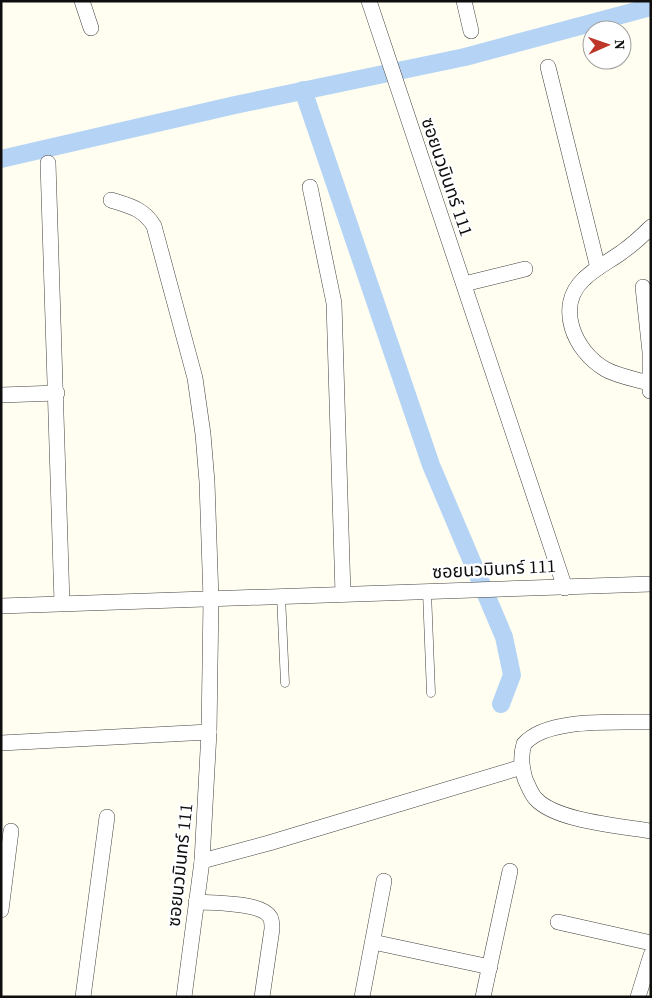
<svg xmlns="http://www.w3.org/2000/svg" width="652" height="998" font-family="'Source Serif 4','Noto Sans Thai',serif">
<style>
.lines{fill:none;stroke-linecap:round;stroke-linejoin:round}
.canal{stroke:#b5d4f5;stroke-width:18}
.service-casing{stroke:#414141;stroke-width:9}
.minor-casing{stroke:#414141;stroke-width:16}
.service{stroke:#fff;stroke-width:8}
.minor{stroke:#fff;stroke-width:15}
.labels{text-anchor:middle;stroke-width:5;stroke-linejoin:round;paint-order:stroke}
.street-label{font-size:18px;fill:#0e0e0e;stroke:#fff}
</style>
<rect width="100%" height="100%" fill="#fffef0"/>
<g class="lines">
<g class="canal">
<path d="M303,90L431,465L504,637L512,675L501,704"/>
<path d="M1,159L235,105L465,57L651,7"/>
</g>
<g class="service-casing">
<g id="service">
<path d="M427,592L431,693"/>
<path d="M281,596L285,683"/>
</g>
</g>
<g class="minor-casing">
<g id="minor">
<path d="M82,1L91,28"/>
<path d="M369,1L565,588"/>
<path d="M464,1L471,31"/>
<path d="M548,67L598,268"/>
<path d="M48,163L62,603"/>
<path d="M310,187L334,303L343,594"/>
<path d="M111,200C130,206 144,209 154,226L195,378L203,434L207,482L211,599L209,732L202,861L184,997"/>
<path d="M464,284L525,269"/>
<path d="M643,287L650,352V391"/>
<path d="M649,383C635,379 617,376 605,369C574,351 555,306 584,279C595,268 610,261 622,252C632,245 642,236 651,227"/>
<path d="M1,395L57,393"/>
<path d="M1,606L651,584"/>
<path d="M651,722C617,723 547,717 524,744C520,757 522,767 525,779C528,785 531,794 536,799C556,821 621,826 651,831"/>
<path d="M1,743L209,732"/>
<path d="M202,861L269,843L522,767"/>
<path d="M196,902C213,903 261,902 270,917C272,920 272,925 272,929L262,997"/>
<path d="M1,910L11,831"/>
<path d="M558,922L651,943"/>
<path d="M373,942L490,967"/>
<path d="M83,997L107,817"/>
<path d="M362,997L384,881"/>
<path d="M483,997L510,871"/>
<path d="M638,997L651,955"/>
</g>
</g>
<use href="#service" class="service"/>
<use href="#minor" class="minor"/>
</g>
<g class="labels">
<g class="street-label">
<text transform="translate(447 177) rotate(71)" y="6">ซอยนวมินทร์ 111</text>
<text transform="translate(494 569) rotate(-3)" y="6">ซอยนวมินทร์ 111</text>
<text transform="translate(180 865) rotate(-84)" y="6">ซอยนวมินทร์ 111</text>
</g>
</g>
<rect width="652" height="998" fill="none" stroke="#0e0e0e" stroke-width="5"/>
<g transform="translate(607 45) rotate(88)"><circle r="24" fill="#ffffff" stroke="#9f9f9f"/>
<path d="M0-4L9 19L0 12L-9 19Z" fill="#bd3628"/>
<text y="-8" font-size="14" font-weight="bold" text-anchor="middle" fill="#0e0e0e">N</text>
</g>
</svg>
